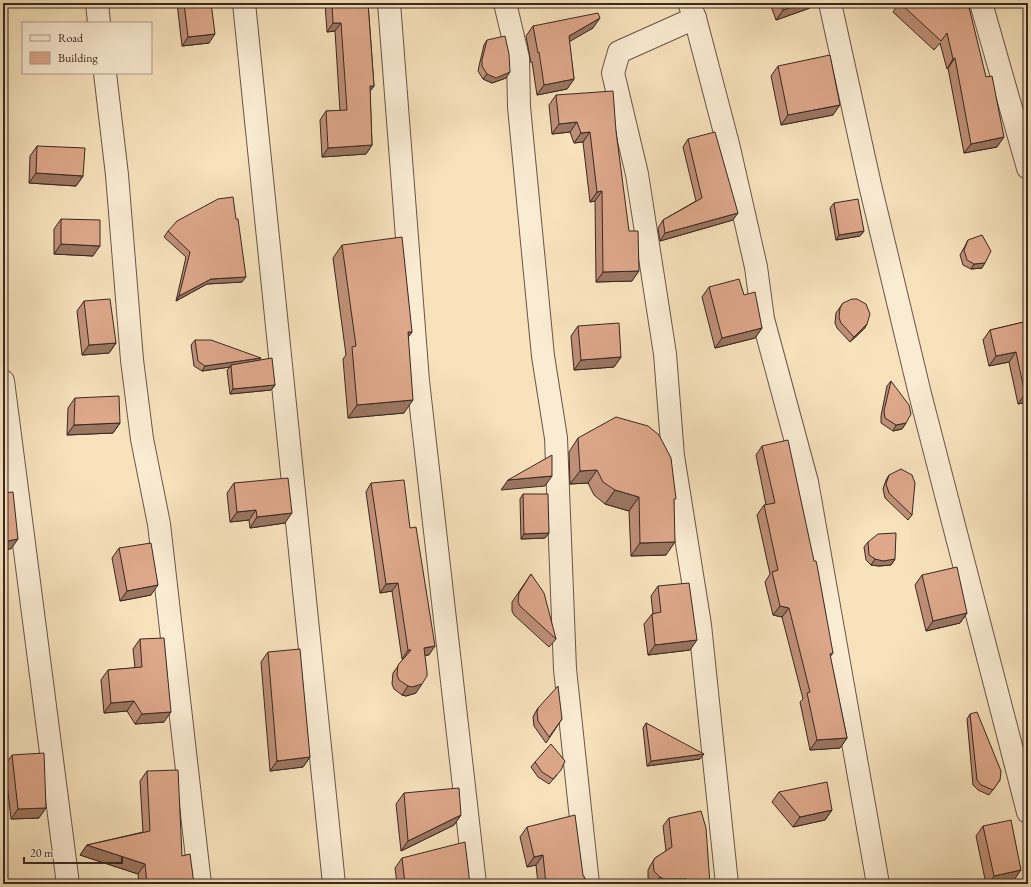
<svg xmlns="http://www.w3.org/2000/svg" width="1031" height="887" font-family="'EB Garamond',serif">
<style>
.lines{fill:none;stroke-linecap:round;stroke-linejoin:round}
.street-casing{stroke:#685648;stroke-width:24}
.street{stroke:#faecd3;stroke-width:22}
.wall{fill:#bf9078;stroke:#392821}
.shaded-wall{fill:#9b7661;stroke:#392821}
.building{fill:#dea88b;stroke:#392821}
</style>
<rect width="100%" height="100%" fill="#f7e2bc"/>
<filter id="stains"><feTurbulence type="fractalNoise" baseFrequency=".005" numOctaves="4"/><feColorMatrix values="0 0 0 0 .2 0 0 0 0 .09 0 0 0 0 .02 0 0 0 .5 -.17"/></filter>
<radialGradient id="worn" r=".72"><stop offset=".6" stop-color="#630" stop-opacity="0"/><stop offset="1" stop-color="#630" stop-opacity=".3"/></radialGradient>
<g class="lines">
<g class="street-casing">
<g id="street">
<path d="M97,3L99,23"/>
<path d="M244,3L334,884"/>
<path d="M389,3L418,381L475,884"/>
<path d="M505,3L518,58L519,107L543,356L556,438L565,669L588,884"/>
<path d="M689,3L695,18L728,144L756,267L763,319L807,482L878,884"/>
<path d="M830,3L870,185L920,394L1028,812"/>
<path d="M981,3L1028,168"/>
<path d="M695,18L619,52L613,73L637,174L665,354L673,456L700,625L727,884"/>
<path d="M105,73L117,175L132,360L142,439L159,524L200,884"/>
<path d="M3,381L68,884"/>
</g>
</g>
<use href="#street" class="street"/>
</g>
<g class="wall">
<path d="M177,3H211L209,43L182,46Z"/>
<path d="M325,3H368L374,86L370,91L372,145L366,154L322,157L320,120L326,111H340L335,31L327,32Z"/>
<path d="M759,3H814L810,8L776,20L771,6L760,5Z"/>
<path d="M899,3H968L997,147L964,153L948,68L947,69L940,43L934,50L893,12Z"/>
<path d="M533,26L593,28L569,41L574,79L567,89L537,95L532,62L531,63L526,36Z"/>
<path d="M487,40L506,78L492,83L483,79L478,71L479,66L484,45Z"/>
<path d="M778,66L833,115L781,125L771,76Z"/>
<path d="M556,95L616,131L632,281L596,282L595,201L590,202L583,142L574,143L570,132L552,134L549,105Z"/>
<path d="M688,139L733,220L660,241L658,228L663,220L696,201L683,147Z"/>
<path d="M37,146L83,176L76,186L29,183L30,156Z"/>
<path d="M834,203L864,231L860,236L836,240L830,208Z"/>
<path d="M61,219L93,256L54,254V229Z"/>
<path d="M236,219L242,282L207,284L176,301L186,257L164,237L168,231Z"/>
<path d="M968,240L982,268L971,269L963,265L960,255L965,246Z"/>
<path d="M342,245L412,332L408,337L404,413L348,418L343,359L346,355L333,258Z"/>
<path d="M709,287L744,295L762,328L755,338L715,348L702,297Z"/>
<path d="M84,301L116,343L109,353L82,355L77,311Z"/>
<path d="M843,303L867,324L864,329L850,342L837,328L835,323L836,313Z"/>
<path d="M1028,321V402L1018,404L1009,362L989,366L983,340L990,330Z"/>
<path d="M578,326L621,357L614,367L574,370L571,336Z"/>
<path d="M195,340L260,360L275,385L271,390L230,394L227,370L230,367L202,371L194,366L191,345Z"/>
<path d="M891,381L906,423L902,429L893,431L881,423V416L887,386Z"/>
<path d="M75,398L120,423L113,433L67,435L68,408Z"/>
<path d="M578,438L674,502L666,555L631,556L629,511L605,504L594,495L588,483L570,484L569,452Z"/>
<path d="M762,446L833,653L830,657L847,738L840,748L810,750L800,702L803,699L782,617L773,615L765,582L770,574L757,515L764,505H766L756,455Z"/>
<path d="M889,475L912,515L908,520L885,498L883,489L886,480Z"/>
<path d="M234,483L285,523L250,528L249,520L230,522L227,493Z"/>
<path d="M371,483L410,528L429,655H425L416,693L406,696L402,695L394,689L392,684L393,673L404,658L402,659L392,591L380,593L366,492Z"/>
<path d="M523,494L549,533L545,538L521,539L520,499Z"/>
<path d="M868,542L895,559L891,565L879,566L871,565L866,560L864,547Z"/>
<path d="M119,548L151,595L120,601L112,558Z"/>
<path d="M531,574L556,639L549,647L514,615L512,611V602Z"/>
<path d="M922,575L967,613L960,623L926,631L915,585Z"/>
<path d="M658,586L690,650L648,655L644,624L652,614H653L651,596Z"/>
<path d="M140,639L164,722L135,724L127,711L104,713L101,680L108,670L135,668L133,649Z"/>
<path d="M268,652L310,757L303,767L270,771L261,662Z"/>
<path d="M538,708L562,719L546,743L534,726L533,717L535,713Z"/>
<path d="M970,714L1000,780L989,795L978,790L973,785L967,719Z"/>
<path d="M646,723L700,759L647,766L643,728Z"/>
<path d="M12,755L39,818L11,819L5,765Z"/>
<path d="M535,762L557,775L549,784L538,777L531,767Z"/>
<path d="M147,771L182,856L194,884H139L138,874L80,855L87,845L143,832L140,781Z"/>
<path d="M779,792L832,810L825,820L793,827L772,802Z"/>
<path d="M404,793L461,815L454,825L401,851L396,804Z"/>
<path d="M669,818L710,884H653L648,878V870L650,866L655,858L666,851L663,826Z"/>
<path d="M983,826L1014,880L996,884H986L976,836Z"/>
<path d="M527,827L583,875L588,884H538L536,865L527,867L520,837Z"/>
<path d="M402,858L470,884H397L395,868Z"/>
</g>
<g class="shaded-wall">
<path d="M762,3H774L771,6L760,5Z"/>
<path d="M803,3H814L810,8L776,20L783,10Z"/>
<path d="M600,18L593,28L562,46L569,36Z"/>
<path d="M333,23H341L335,31L327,32Z"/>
<path d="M215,34L209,43L182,46L188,37Z"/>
<path d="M955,58L948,68L947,69L953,59Z"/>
<path d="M510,72L506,78L492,83L483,79L487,74Z"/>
<path d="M574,79L567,89L537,95L544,85Z"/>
<path d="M370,86H374L368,94Z"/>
<path d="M840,105L833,115L781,125L788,115Z"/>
<path d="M577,122L570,132L552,134L559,124Z"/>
<path d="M590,132L583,142L574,143L581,133Z"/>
<path d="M1004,137L997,147L964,153L971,144Z"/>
<path d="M372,145L366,154L322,157L328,148Z"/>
<path d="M36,173L83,176L76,186L29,183Z"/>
<path d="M602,191L595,201L590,202L597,192Z"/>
<path d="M738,213L733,220L660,241L665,233Z"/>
<path d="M864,231L860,236L836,240L839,235Z"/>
<path d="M61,244L100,246L93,256L54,254Z"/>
<path d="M985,263L982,268L971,269L974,264Z"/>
<path d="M639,271L632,281L596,282L603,272Z"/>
<path d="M246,277L242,282L207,284L176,301L179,296L211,279Z"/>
<path d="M867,324L864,329L850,342L854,337Z"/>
<path d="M762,328L755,338L715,348L722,338Z"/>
<path d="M408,332H412L403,344Z"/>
<path d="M116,343L109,353L82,355L89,345Z"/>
<path d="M1016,352L1009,362L989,366L996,356Z"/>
<path d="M621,357L614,367L574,370L581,360Z"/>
<path d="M261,358L257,364L231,365L230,367L202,371L205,366Z"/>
<path d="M275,385L271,390L230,394L233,389Z"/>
<path d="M1028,393V402L1018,404L1025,394Z"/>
<path d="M413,400L404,413L348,418L357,405Z"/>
<path d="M120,423L113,433L67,435L74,425Z"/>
<path d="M906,423L902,429L893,431L896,425Z"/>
<path d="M597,470L588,483L570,484L580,471Z"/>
<path d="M552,476L545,486L501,490L508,480Z"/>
<path d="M615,490L639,497L629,511L605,504Z"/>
<path d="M256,510L249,520L230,522L237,512Z"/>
<path d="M292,513L285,523L250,528L257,517Z"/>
<path d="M549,533L545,538L521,539L524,534Z"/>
<path d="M18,539L11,549L3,550V542Z"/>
<path d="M675,542L666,555L631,556L640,543Z"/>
<path d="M875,559H895L891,565L879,566L871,565Z"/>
<path d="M398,583L392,591L380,593L386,584Z"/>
<path d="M158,585L151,595L120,601L127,591Z"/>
<path d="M780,606L789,608L782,617L773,615Z"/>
<path d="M967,613L960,623L926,631L933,621Z"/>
<path d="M697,640L690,650L648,655L655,645Z"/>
<path d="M435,646L429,655L418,656L424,648Z"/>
<path d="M408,650H411L406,658L402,659Z"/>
<path d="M422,684L416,693L406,696L402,695L408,686Z"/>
<path d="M134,701L127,711L104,713L111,703Z"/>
<path d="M171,712L164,722L135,724L142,714Z"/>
<path d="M847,738L840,748L810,750L817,740Z"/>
<path d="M704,754L700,759L647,766L651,761Z"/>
<path d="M310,757L303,767L270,771L277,761Z"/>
<path d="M46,808L39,818L11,819L18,809Z"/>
<path d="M832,810L825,820L793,827L800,817Z"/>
<path d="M461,815L454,825L401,851L408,841Z"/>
<path d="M87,845L145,864L138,874L80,855Z"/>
<path d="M543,855L536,865L527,867L534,857Z"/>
<path d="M1021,870L1014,880L996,884H988L994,876Z"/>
<path d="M660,877L686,879L682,884H655Z"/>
</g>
<g class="building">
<path d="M184,3H211L215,34L188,37Z"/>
<path d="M332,3H368L374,86H370L372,145L328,148L326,111L347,110L341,23H333Z"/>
<path d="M781,3H803L783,10Z"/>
<path d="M900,3H968L986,77L992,76L1004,137L971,144L955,58L953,59L947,33L941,41Z"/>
<path d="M598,13L600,18L569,36L574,79L544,85L539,52L538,53L533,26Z"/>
<path d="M505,36L509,54L510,72L496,78L487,74L482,66V60L487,40Z"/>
<path d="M830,55L840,105L788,115L778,66Z"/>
<path d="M613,91L616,131L629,231H638L639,271L603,272L602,191L597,192L590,132L581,133L577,122L559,124L556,95Z"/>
<path d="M715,132L738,213L665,233L663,220L702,198L688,139Z"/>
<path d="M37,146L85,148L83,176L36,173Z"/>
<path d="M233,197L236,219H238L246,277L211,279L179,296L190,252L168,231L177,221L218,199Z"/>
<path d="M858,199L864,231L839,235L834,203Z"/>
<path d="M61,219L100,220V246L61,244Z"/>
<path d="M982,235L991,251L985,263L974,264L967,260L964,250L968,240Z"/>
<path d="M402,237L412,332H408L413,400L357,405L352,347L356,346L342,245Z"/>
<path d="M739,279L744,295L755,292L762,328L722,338L709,287Z"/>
<path d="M110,299L116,343L89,345L84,301Z"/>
<path d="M852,299H857L866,304L870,314L867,324L854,337L841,323L839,318L840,308L843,303Z"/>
<path d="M1028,321V393L1025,394L1016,352L996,356L990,330Z"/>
<path d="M619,323L621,357L581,360L578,326Z"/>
<path d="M195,340H211L261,358L205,366L198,361Z"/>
<path d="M272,358L275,385L233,389L231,365Z"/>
<path d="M891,381L909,405L911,414L906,423L896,425L885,418L884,411Z"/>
<path d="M119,396L120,423L74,425L75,398Z"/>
<path d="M616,417L648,426L659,435L671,458L676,499H674L675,542L640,543L639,497L615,490L603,482L597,470L580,471L578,438Z"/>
<path d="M788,440L814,561H816L817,565L833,653L830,654L847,738L817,740L807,693L810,692L789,608L780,606L772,572L778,570L764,505L775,503L762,446Z"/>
<path d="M552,455V476L508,480Z"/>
<path d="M901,469L912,475L915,483L912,515L889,493L886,484L889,475Z"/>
<path d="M288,478L292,513L257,517L256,510L237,512L234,483Z"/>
<path d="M404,480L410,528L416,527L435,646L424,648L427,672V676L422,684L412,687L408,686L399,680L397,675L398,665L411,650H408L398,583L386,584L371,483Z"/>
<path d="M13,492L18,539L3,542V493Z"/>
<path d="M523,494H548L549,533L524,534Z"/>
<path d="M896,533L895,559L883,561L875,559L869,555L868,542L878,534Z"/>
<path d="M151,543L158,585L127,591L119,548Z"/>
<path d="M957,567L967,613L933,621L922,575Z"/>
<path d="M531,574L544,593L556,639L520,606L518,602L519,593Z"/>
<path d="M689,583L697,640L655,645L652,614L661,612L658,586Z"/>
<path d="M164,638L171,712L142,714L134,701L111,703L108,670L142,667L140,639Z"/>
<path d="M300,649L310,757L277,761L268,652Z"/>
<path d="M558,686L562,719L549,737L538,721L537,712L538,708Z"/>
<path d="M977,712L1001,771L1000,780L993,790L981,785L977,780L970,714Z"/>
<path d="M646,723L704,754L651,761Z"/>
<path d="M551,744L565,761L561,770L553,779L542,772L535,762Z"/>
<path d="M44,753L46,808L18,809L12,755Z"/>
<path d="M178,770L182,856L190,854L194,884H147L145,864L87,845L150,831L147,771Z"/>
<path d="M827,782L832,810L800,817L779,792Z"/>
<path d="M459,788L461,815L408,841L404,793Z"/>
<path d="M701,811L706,828L710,884H686V879H664L660,877L654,871L653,862L655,858L672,847L669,818Z"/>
<path d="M575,815L583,875L588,884H546L543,855L534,857L527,827Z"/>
<path d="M1011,820L1021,870L994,876L983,826Z"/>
<path d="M465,842L470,884H405L402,858Z"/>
<path d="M327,882V884H316Z"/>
</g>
<rect width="1031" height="887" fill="none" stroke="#f7e2bc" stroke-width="16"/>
<rect x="4" y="4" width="1023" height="879" fill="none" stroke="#392821" stroke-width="2"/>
<rect x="8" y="8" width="1015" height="871" fill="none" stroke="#392821"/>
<rect x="22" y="22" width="130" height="52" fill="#faecd3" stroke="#ad9e8c"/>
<rect x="30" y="35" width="20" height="6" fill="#faecd3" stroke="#ad9e8c"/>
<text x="58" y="42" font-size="12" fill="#392821">Road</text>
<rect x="30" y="52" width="20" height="12" fill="#dea88b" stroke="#ad9e8c"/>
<text x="58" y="62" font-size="12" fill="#392821">Building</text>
<path d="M24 857v6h98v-6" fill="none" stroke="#392821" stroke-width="2"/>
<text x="30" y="857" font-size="12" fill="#392821" stroke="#faecd3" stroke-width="3" paint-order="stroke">20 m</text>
<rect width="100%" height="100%" filter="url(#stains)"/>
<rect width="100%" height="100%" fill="url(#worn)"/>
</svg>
